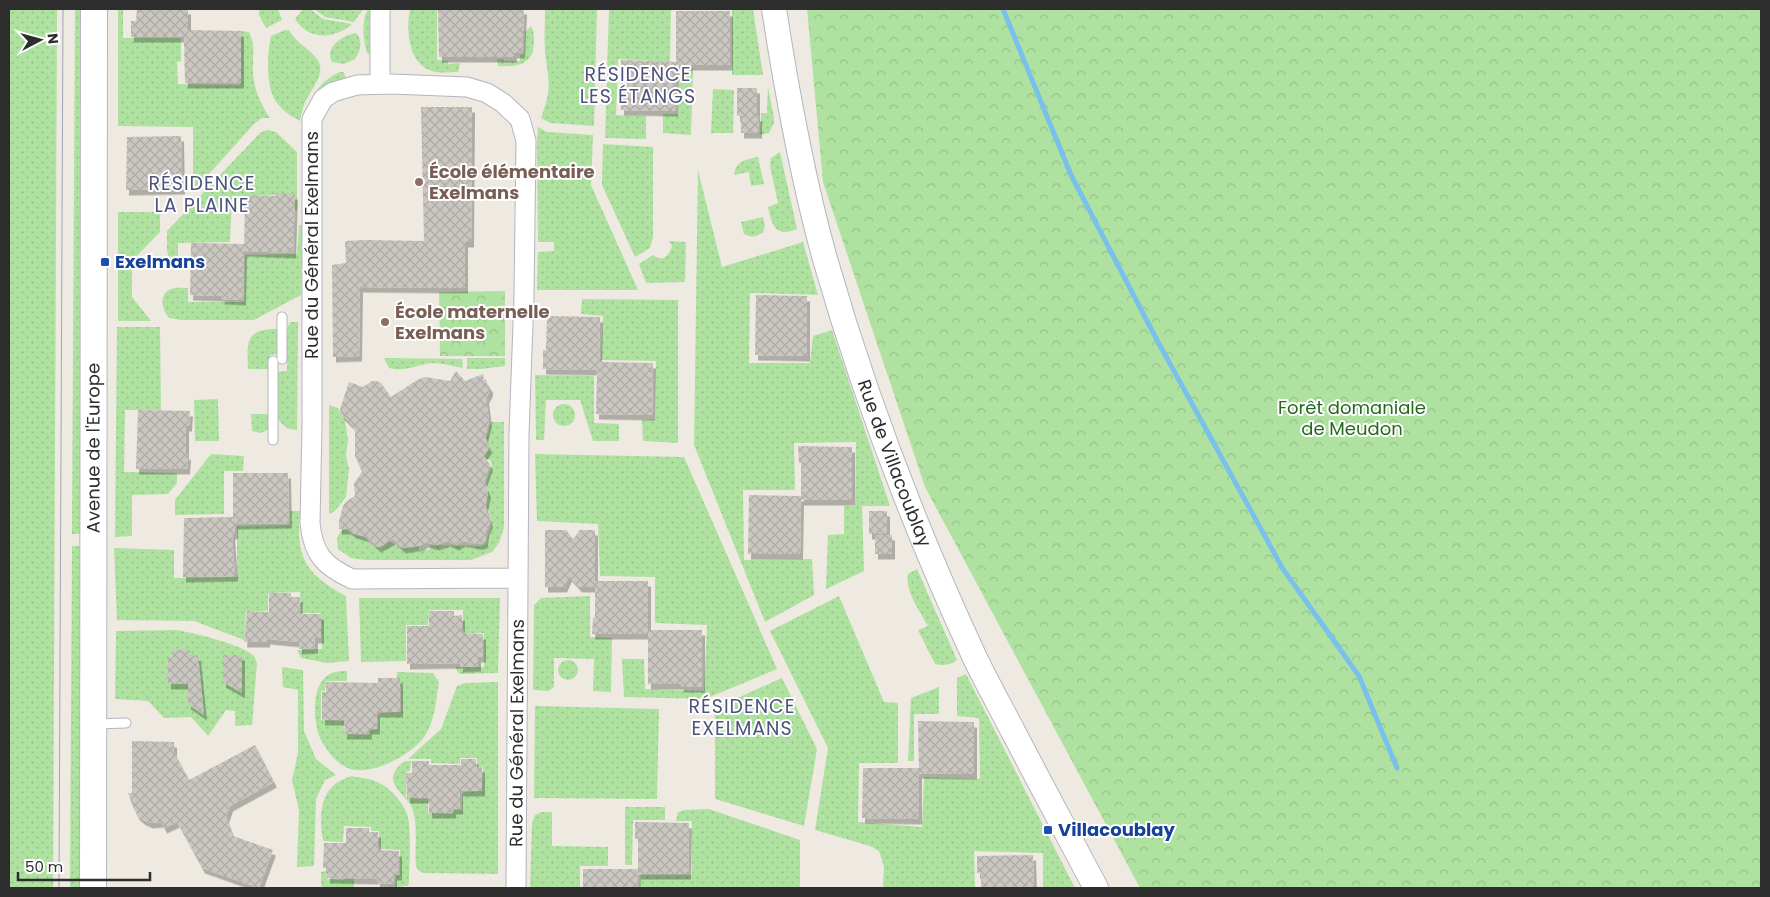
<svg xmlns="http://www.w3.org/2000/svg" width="1770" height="897" font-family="Poppins,sans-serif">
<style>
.grass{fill:url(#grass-dots)}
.forest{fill:url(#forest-crowns)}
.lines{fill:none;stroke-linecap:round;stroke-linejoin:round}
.stream{stroke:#79c1eb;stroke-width:5}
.building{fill:url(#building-cross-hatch);filter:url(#shadow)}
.service-casing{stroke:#b4b5c0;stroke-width:11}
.minor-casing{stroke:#b4b5c0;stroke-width:21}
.tertiary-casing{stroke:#b4b5c0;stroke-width:26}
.secondary-casing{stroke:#b4b5c0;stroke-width:28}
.service{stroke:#fff;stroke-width:9}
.minor{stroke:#fff;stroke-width:19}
.tertiary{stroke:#fff;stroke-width:24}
.secondary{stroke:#fff;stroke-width:26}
.tram{stroke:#a3a4b6;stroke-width:1}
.education-dot{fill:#8d6e63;stroke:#fff;stroke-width:2}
.transit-dot{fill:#1a4fb4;stroke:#fff;stroke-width:2}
.labels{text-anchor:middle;stroke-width:4;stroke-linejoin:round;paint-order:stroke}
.education-label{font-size:18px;font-weight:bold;fill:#785e54;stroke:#fff;text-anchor:start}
.street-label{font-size:18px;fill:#2d2d2d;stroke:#fff}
.transit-label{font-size:18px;font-weight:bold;fill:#164399;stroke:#fff;text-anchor:start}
.park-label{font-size:18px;fill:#26691e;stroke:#fff}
.neighbourhood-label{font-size:19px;letter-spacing:1px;fill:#4f527d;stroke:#fff}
</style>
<defs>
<pattern id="grass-dots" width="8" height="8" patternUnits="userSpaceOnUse" patternTransform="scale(1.25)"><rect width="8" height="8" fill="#afe2a0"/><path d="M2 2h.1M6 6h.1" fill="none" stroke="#97c28a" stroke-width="1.8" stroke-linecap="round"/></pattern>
<pattern id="forest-crowns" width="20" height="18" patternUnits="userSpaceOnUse" patternTransform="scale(1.25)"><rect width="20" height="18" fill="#afe2a0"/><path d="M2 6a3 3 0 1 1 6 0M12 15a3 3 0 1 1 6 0" fill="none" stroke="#97c28a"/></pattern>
<pattern id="building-cross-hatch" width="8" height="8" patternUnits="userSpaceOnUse" patternTransform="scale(1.25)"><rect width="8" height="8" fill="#cac6c0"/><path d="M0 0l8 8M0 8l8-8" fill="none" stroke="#aeaaa5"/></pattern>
<filter id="shadow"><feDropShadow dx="3" dy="5.5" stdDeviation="0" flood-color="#0004"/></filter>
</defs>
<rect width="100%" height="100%" fill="#eeeae1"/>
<g class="grass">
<path d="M9,9H57L53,888H9Z"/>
<path d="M75,9H86L84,534H72Z"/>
<path d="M118,9H123V38H181V61L177,62L178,84L240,85L241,31L249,32C256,46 252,59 253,74C254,89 262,106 270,118H262L254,124L193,192V127L118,126Z"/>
<path d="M259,9H278L282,20L266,28L259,15Z"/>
<path d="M303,9H310L323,19L352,24C334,40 308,40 295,19Z"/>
<path d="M314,9C330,9 346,11 362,10V11L354,22L325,17Z"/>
<path d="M368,9H372V56L367,53C363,40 361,21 368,9Z"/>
<path d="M410,9H437V60L448,61V64L460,63L458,72C449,72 438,74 429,70C408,61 406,29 410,9Z"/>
<path d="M545,9H597L594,126L550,123L541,118C552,89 549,82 545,52C544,38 545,23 545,9Z"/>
<path d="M609,9H671L670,62L618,59L616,115L646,116V139L605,138Z"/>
<path d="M674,9H753L763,75H732V9Z"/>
<path d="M531,26C534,31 534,36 534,41C534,65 518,67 498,66L497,59H504V61H520V55L524,54L525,32Z"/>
<path d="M285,30H289C297,44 308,47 317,59C328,73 309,91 304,105C302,110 301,116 300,121C273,107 268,92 268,63C268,54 269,45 271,36Z"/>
<path d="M356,33C363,40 361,51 355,59L344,64L332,62C324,47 343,35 356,33Z"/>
<path d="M679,68H693L691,135L663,133V114H678Z"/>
<path d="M340,72H343L348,81C325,85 324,85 310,103C317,88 324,79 340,72Z"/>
<path d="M768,87L774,118V123L769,133L760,135L761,113H767Z"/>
<path d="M713,89L734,90L733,133H711Z"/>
<path d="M538,127L547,132L593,135L591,185L638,290H537L538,252L554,251V242H538L537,145Z"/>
<path d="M267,130L276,132L297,152V210L283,211L282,195L232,196L230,242L178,243V258L168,256L167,248V231L260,133Z"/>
<path d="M603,144L653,147V237L650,248L635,257L602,185Z"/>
<path d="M780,152L797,229C775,238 772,225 768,207L778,203L770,166L771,158Z"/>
<path d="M758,157L764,184L751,186L749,172L734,175C736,161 745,160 758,157Z"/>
<path d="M698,170L722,267L803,242L818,295L750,293L749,363H810L813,336L832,330L890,506H862L864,571L826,589L828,535L844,534V506H855L856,442L794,443L795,490H743L744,560L812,559L814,595L765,622L694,445Z"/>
<path d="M118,212H160V232L132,261V297L151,321H118Z"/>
<path d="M763,217L765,226L763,232C757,237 751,238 744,234L741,222Z"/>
<path d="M299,225H303L301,295L254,320H181L169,318C162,310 158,294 171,289C175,287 183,288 188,288V302H244L245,255L297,254Z"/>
<path d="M669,241L686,242L685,282L646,283L639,264L653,255C663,263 669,256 672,246Z"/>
<path d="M582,299L678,300V443L643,441L642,420L655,419L656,361L601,360L603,316L581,314Z"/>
<path d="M291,322H298L297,430C268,429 275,392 275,372L287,371V331L289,324Z"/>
<path d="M117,327H160L161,410H125L124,472L177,473V483L168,494L132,495V536L115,537Z"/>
<path d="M277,329V354L270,355V369H248C247,342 245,329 277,329Z"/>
<path d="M384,358L462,359L463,368C452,366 442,363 431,363C416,365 405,372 389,368Z"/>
<path d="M467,358H505V366L481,369H467Z"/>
<path d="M535,375L594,376V423L619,424V441H593L580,400H546L544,440H536Z"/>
<path d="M218,399L219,441H195L194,400Z"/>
<circle cx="564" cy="415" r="11"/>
<path d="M329,405L338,408L345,420L348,440L346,455L349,469L346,497L335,511L329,514Z"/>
<path d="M251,414H269V429L261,433L252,431Z"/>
<path d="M491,422H504V528L499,543L492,552L471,560H365L351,558L338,549L337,539L341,530H348L352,534L364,537L375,547L380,548L385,545L387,540L401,548L419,547V550H429L430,545L482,546L487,542C487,535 491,529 491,523C492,517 488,512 487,507C486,498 491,491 486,483L492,465L491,461L486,458L485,455L490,447L486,438Z"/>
<path d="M211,454L244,456L243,471H224V514L175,515V500Z"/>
<path d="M535,454L684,457L777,669L705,699L624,697L622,659H644L645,689L704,691L707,625L655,623V577L600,576L598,524L537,521Z"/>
<path d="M290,511H300C296,557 304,573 346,596L349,661L327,663L301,658L297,650L322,649L321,613H301L300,592L268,593V611H246L244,640L194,621L117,620L114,548L174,550V578L237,577V526L290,525Z"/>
<path d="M72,546H83V888H70Z"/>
<path d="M917,569L957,660C950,665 943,666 935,664L918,630L928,626C920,611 905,592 908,574Z"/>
<path d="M590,596V637L612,638L611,692L593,691L594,659L554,658V687L549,691L533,690L534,605L541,598Z"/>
<path d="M839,596L884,702L898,703V763H859L858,822L922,827L924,777L980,779L979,718L957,716V678L966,674L1075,888H1043V853L974,851L975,888H883L884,867L879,851L870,846L815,830L828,748L770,631Z"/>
<path d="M359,598H500L498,673L459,674L455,667H484V633H465L463,629V610H429L428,625H406V661L361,662Z"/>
<path d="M176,630C191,632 244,645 254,656C255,658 256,661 257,663L252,725L235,726V711L226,710L208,736L191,717L164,718L148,701L115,699L116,631Z"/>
<circle cx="568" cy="670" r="10"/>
<path d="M282,667L303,670L304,731L316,759L336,775L325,780L316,799L314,866L297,867L299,810L292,780L298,753V690L283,687Z"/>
<path d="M341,671H347V681H326L325,691H321V720L344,721V734L369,735L370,730L378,729V715L381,713L401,712V686L397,685V672L433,673L439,682C436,700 435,722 424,737C411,756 365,780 344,766C335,761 326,750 321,740C313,724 310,684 330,674C333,672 337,672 341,671Z"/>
<path d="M782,678L817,749L804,826L715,799V708Z"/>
<path d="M498,682V874L424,873L419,871L416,866C414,850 419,821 411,806C407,798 395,790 393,780C392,772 399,765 405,761H411L410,771L406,772V798L428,799V813L453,814L454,810H462V795L464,792L482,791L483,767L477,766V758H460V764L431,763V759H408L441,729L457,686L465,683Z"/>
<path d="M939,687V714H914V761H908L911,698Z"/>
<path d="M535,706L659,709L657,799L534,798Z"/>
<path d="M352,776C359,778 368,778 375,781C388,786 402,800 407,814C412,829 409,866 409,884L407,886L395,887L396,875H400V850L381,849L379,846V831H371V827L344,826L343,842L323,841C319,812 319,785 352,776Z"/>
<path d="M625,807H665V820H633L632,865H625Z"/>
<path d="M709,809L800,840V888H640V875H692V821H676L678,812L685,810Z"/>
<path d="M542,812H552V846L608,847V866H580V888H530L532,824L535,815Z"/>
<path d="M326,871L327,879L344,880V874H354V888H324L321,886V872Z"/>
</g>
<g class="forest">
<path d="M807,9H1761V888H1140L925,487L823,182Z"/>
<path d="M505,291V356H440L439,292Z"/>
</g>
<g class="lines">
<path class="stream" d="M1003,9L1071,175L1158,342L1283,569L1359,676L1397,768"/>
</g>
<g class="building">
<path d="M137,9H188V30L241,31V83H185L184,37H131V21H136Z"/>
<path d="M438,9H524L522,53H514V57H439Z"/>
<path d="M676,11H730V65H676L675,111L621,110V60L676,62Z"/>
<path d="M737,88H757V116H759V133H741V116H737Z"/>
<path d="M421,107H472L471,242H465V288L360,287L359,356L333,357L332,265L346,263L345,241L365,240L424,241Z"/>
<path d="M181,136L182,189L126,190L127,137Z"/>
<path d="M276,193L295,194L293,253L244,251L243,300L221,299L222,296L190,295L191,243L244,244V250L245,195L276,196Z"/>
<path d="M756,295L807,296V356L755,355Z"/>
<path d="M547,316L600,317L599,362L653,363L652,415L596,414L597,370L543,369V350H546Z"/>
<path d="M456,371L465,381L483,374L484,380L490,387V391L486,398L489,421L485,437L489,448L483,456L490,464L484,482L488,492L485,506L490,522L486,531L485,541L482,544H476L463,541L456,545L447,541L436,545L426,542L421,545L403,548L393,539L378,547L367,537L354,533L348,529H339V521L343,506L347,501L355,496L354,483L362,472L355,456V431L353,426L341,414L340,409L349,382L363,387L372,381H377L381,383L391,397L417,380L425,377L450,381Z"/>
<path d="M138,410L190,411L189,426H186V455L188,454L187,469H136Z"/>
<path d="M798,446L852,447V500H801L800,554H748L749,495L801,496V463H799Z"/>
<path d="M233,473H288L289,523L235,524V532L232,535L235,576L183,577L184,518L233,517Z"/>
<rect x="869" y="511" width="18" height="23"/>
<path d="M545,530H566L573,539L580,530H595V585V581H648V630H702V687H681V684H648V634H592L593,618L595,617V587H579L569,576L564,587H545Z"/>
<rect x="875" y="535" width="17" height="19"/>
<path d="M269,593H291V597H300L299,614H321V638H315V648L299,649V642L267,639V642H244L247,611L269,612Z"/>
<path d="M429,611H454V616L462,615V633L483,634V657H478V666L460,667V663L407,664V626H429Z"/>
<path d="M172,650H190V656L198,655L204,715L188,704V684H168V658H173Z"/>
<path d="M223,655H242V693L223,682Z"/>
<path d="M378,678H400V712H377V729H369V734H344L345,720H322V692H326V682L378,683Z"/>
<path d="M918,721L974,722V774L919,773Z"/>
<path d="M132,741L174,742V752L189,780L255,745L274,782L230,806L226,818L233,836L273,850L259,888L202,868L177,822L164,828L161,822L150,823L143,820L137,815L133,807L128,793H132Z"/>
<path d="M461,759H476V767H482V791H460V809H453V813H429V798H407L406,773H412V761H429V765H461Z"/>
<path d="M863,768H919V819L862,818Z"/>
<path d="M635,822L689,823L688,874H638V839H635Z"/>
<path d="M346,828H369V832H378V850L399,851V875H394V884L377,883V879L327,878V868H323L324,843H346Z"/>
<path d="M1033,855L1034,888H981V872L977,873V856Z"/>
<path d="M583,869H638L637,888L583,887Z"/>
</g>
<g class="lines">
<g class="service-casing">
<g id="service">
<path d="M282,317V359"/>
<path d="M273,361V440"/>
<path d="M96,724L126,723"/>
</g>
</g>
<g class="minor-casing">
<g id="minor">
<path d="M380,84V9"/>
<path id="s1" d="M516,888L519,434L524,296L526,141L520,119L503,103L487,93L467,87L391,84L357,85L333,92L323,99L312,119V426L310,523C313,554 324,566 352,579L518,578"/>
</g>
</g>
<g class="tertiary-casing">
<g id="tertiary">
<path id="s2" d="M774,9C787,93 802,177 825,259C864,395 915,529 975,658C987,683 1001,708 1014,733C1041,785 1069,837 1096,888"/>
</g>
</g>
<g class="secondary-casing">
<g id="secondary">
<path id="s3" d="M93,888L94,9"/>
</g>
</g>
<use href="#service" class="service"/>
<use href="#minor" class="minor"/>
<use href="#tertiary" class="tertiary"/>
<use href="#secondary" class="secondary"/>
<path class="tram" d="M59,888L63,9"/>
</g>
<g class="education-dot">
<circle cx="419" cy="182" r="5"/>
<circle cx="385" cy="322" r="5"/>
</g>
<g class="transit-dot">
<rect x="100" y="257" width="10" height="10" rx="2.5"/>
<rect x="1043" y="825" width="10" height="10" rx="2.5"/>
</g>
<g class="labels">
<g class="education-label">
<text x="429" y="178">École élémentaire<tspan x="429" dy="21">Exelmans</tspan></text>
<text x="395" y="318">École maternelle<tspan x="395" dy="21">Exelmans</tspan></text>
</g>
<g class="street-label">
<text transform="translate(312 245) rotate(-90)" y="6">Rue du Général Exelmans</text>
<text dy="6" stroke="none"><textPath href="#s3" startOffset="440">Avenue de l'Europe</textPath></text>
<text dy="6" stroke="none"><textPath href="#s2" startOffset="471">Rue de Villacoublay</textPath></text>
<text dy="6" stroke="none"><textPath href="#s1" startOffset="155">Rue du Général Exelmans</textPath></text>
</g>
<g class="transit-label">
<text x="115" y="268">Exelmans</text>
<text x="1058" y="836">Villacoublay</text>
</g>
<g class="park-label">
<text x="1352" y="414">Forêt domaniale<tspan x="1352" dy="21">de Meudon</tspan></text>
</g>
<g class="neighbourhood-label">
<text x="638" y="81">RÉSIDENCE<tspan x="638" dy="22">LES ÉTANGS</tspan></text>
<text x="202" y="190">RÉSIDENCE<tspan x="202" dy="22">LA PLAINE</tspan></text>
<text x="742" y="713">RÉSIDENCE<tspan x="742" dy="22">EXELMANS</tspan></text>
</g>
</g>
<rect width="1770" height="897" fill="none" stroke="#2d2d2d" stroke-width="20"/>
<g transform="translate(40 40) rotate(84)" stroke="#ffffff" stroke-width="4" paint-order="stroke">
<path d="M0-4L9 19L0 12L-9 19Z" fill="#2d2d2d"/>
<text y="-8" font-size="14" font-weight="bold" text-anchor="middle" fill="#2d2d2d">N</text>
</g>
<path d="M18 872v8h132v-8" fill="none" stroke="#2d2d2d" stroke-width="2.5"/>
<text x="25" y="872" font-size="15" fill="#2d2d2d" stroke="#ffffff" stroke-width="4" paint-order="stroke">50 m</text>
</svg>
